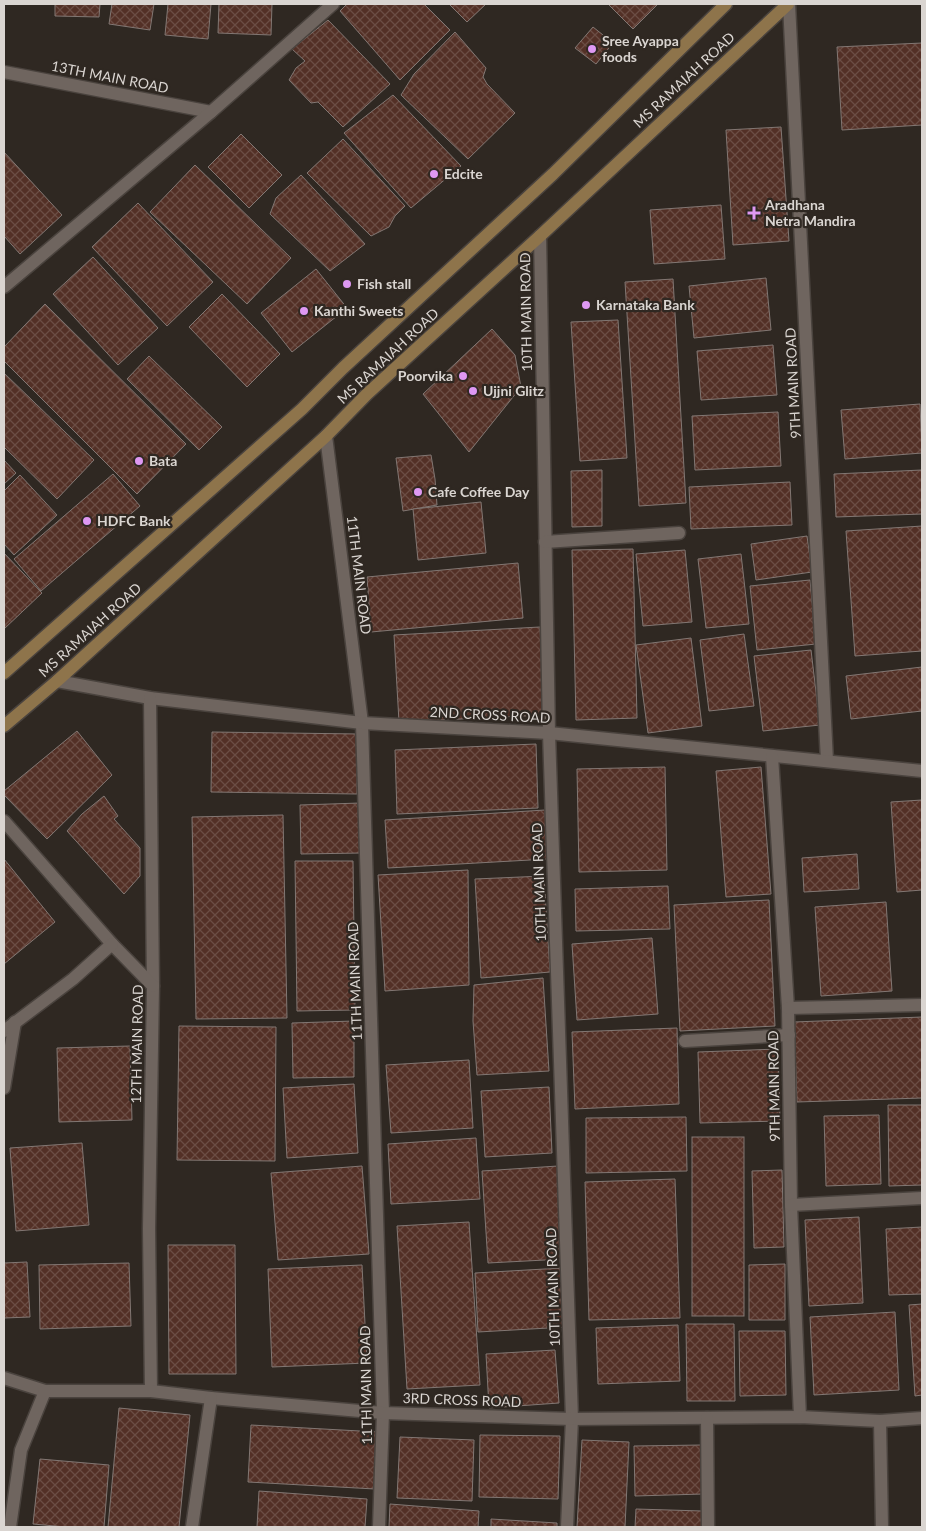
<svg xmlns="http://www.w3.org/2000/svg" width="926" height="1531" font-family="Lato,sans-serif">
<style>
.building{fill:url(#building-cross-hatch);stroke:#827773}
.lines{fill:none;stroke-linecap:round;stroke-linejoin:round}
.street-casing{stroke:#4a433e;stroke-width:15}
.secondary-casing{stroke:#4a433e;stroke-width:15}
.street{stroke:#6f655f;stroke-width:12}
.secondary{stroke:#8e744b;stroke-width:12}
.poi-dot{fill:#de98f2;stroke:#2f2822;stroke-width:2}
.labels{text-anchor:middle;stroke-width:4.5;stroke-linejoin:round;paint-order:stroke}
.poi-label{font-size:14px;font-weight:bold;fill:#dad5d1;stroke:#2f2822;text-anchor:start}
.street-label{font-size:14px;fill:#dad5d1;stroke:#2f2822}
</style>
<defs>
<pattern id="building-cross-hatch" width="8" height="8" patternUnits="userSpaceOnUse" patternTransform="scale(1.25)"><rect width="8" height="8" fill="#533026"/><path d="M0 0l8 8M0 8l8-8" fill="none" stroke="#6b4d44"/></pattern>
</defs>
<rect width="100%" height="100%" fill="#2f2822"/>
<g class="building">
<path d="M55,4H100L99,17L55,16Z"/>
<path d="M112,4H154L150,30L109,24Z"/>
<path d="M168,4H211L208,39L165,35Z"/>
<path d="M219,4H272L271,35L218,33Z"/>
<path d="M347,4H424L450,30L400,80L340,11Z"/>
<path d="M449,4H486L467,22Z"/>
<path d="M608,4H658L633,29Z"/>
<path d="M328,20L390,84L343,127L318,102L311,103L289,80L296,68L305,61L292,49Z"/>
<path d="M593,27L613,43L596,64L575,48Z"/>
<path d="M455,32L486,68L483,77L487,84L515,113L468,159L401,95L414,74Z"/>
<path d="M922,43V125L842,130L837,47Z"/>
<path d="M393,95L461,166L411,208L344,133Z"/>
<path d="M781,127L789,241L733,245L726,130Z"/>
<path d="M241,134L282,175L249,208L208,167Z"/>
<path d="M343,139L405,206L395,216L389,227L371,236L307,173Z"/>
<path d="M4,152L62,215L20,254L4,236Z"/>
<path d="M195,165L291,258L247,304L150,212Z"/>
<path d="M301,175L365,244L330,271L270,214L276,198Z"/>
<path d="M138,203L213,282L167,326L92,247Z"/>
<path d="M721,205L725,259L654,264L650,210Z"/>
<path d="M93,257L158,328L118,365L53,294Z"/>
<path d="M316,269L347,308L292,352L261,313Z"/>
<path d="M766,278L771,330L694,338L689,286Z"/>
<path d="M673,279L686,503L639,506L625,282Z"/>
<path d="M222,294L280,354L247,387L189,327Z"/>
<path d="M45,304L186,444L137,494L4,361V347Z"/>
<path d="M618,320L627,458L580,461L571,322Z"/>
<path d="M492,329L515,355L521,387L469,452L423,394Z"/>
<path d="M773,345L777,395L701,400L697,351Z"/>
<path d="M149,356L222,427L199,450L127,379Z"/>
<path d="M4,373L94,460L57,499L4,447Z"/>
<path d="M920,404L922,453L845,459L841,410Z"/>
<path d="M778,412L781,466L695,470L692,416Z"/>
<path d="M431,455L435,479L437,505L403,511L396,458Z"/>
<path d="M4,460L16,473L4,484Z"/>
<path d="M602,470V526L572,527L571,471Z"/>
<path d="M922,470V514L836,517L834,474Z"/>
<path d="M113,474L140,506L41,591L14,559Z"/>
<path d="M20,475L57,515L14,555L4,544V491Z"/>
<path d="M790,482L792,525L691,529L689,487Z"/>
<path d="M481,502L486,553L418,560L413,509Z"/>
<path d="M922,526V651L855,656L846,531Z"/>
<path d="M807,536L812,572L756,580L751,544Z"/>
<path d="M633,549L637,718L576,720L572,550Z"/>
<path d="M685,550L692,622L643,626L636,554Z"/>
<path d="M4,553L42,593L4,629Z"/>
<path d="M741,554L749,624L706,628L698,559Z"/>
<path d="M518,563L523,618L371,632L367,577Z"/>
<path d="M810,580L816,644L757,650L750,586Z"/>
<path d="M540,627L544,715L399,722L394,635Z"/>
<path d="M744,634L754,706L709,711L700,640Z"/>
<path d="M691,638L702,726L648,733L636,645Z"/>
<path d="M811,650L820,725L763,731L754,656Z"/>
<path d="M922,667V711L851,719L846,676Z"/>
<path d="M77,731L112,775L47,839L4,795V791Z"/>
<path d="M212,732L358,734L357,794L211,792Z"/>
<path d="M536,744L538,808L397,814L395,750Z"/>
<path d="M665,767L667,870L579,872L577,769Z"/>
<path d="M761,767L771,894L726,897L716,771Z"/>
<path d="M104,796L118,816L114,819L140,848V876L124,894L67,831L82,814Z"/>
<path d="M922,800V890L897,892L891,802Z"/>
<path d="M360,803L361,853L301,854L300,805Z"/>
<path d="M545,810L548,859L388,868L385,820Z"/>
<path d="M283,815L287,1018L196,1019L192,817Z"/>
<path d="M857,854L859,889L804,892L802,858Z"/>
<path d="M4,859L55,922L4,964Z"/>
<path d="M295,861H353L355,1010L297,1011Z"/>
<path d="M468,870L469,985L385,991L378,875Z"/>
<path d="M544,876L550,972L481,978L475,879Z"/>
<path d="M668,886L670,929L576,931L575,889Z"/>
<path d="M769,900L775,1026L680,1031L674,905Z"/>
<path d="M886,902L892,991L821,996L815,907Z"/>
<path d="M652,938L658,1014L577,1020L572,944Z"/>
<path d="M543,978L549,1071L477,1075L473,1021L474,985Z"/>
<path d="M922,1017V1098L797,1102L794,1022Z"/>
<path d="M354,1021V1077L293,1078L292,1023Z"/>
<path d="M179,1026L276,1027L275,1161L177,1160Z"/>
<path d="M677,1028L679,1104L575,1109L572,1032Z"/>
<path d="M130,1046L132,1120L59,1122L57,1048Z"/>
<path d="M778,1049L780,1121L700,1123L698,1052Z"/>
<path d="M469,1060L473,1128L391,1133L386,1065Z"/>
<path d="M354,1084L358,1153L287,1158L283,1088Z"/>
<path d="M549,1087L552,1153L485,1157L481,1091Z"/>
<path d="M888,1105H922V1185L889,1186Z"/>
<path d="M879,1115L881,1184L826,1186L824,1116Z"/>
<path d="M686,1117L687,1171L586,1173V1118Z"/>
<rect x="692" y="1137" width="52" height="179"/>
<path d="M476,1138L480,1199L391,1204L388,1144Z"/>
<path d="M82,1143L89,1225L16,1231L10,1148Z"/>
<path d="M362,1166L369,1254L278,1260L271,1173Z"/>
<path d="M558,1166L564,1259L488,1263L482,1171Z"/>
<path d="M782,1170L784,1247L754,1248L752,1171Z"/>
<path d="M675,1179L680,1318L589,1320L585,1182Z"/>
<path d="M859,1217L863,1303L809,1306L805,1220Z"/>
<path d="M469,1222L480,1385L407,1389L397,1226Z"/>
<path d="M922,1227V1294L889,1295L886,1229Z"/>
<path d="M168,1245H235L236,1374H169Z"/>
<path d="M27,1262L30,1317L4,1318V1263Z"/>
<path d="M129,1263L131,1326L40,1329L39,1265Z"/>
<path d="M785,1264V1320H749V1265Z"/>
<path d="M362,1265L367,1363L272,1367L268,1269Z"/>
<path d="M562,1268L566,1327L478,1332L475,1273Z"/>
<path d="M922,1304V1395L915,1396L909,1305Z"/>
<path d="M895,1312L899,1390L814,1395L810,1317Z"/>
<path d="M686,1324H734L735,1401H687Z"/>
<path d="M678,1325L680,1381L598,1384L596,1328Z"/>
<path d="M739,1331H785L786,1395L740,1396Z"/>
<path d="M555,1350L559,1403L489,1408L486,1354Z"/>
<path d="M119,1408L190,1415L179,1527H108Z"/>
<path d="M251,1425L378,1432L375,1489L248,1482Z"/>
<path d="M480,1435L560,1436L558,1499L479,1497Z"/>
<path d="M400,1437L474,1440L472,1501L397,1498Z"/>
<path d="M582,1440L629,1442L625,1527H577Z"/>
<path d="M702,1445L703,1494L635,1496L634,1446Z"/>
<path d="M40,1459L109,1465L104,1527H66L33,1524Z"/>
<path d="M259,1491L367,1499L365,1527H257Z"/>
<path d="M390,1504L479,1511L478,1527H389Z"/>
<path d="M636,1509L702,1511V1527H635Z"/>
<path d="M491,1519L557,1523V1527H491Z"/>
</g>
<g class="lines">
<g class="street-casing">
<g id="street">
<path d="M789,4L827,761"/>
<path d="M4,72L211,112"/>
<path d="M540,236L549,733L572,1419L567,1527"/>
<path d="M4,287L211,112L333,4"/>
<path d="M326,436L362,723L383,1413L379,1527"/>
<path d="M545,542L679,533"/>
<path d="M57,681L150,698L362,723L549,733L922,771"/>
<path d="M150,698L153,986L149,1229L151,1391"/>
<path d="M772,756L788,1008L791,1205L800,1417"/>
<path d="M4,821L112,944L153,986"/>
<path d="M788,1008L922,1005"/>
<path d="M4,1031L73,979L112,944"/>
<path d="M685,1041L789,1035"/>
<path d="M4,1088L15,1022"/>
<path d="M791,1205L922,1198"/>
<path d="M4,1378L45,1391H151L211,1398L383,1413L572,1419L800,1417L880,1421L922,1418"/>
<path d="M707,1418L708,1527"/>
<path d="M880,1421L882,1527"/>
<path d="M10,1527L21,1450L45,1391"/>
<path d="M192,1527L211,1398"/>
</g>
</g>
<g class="secondary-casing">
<g id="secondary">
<path d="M4,673L302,409L343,368L553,174L726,4"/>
<path d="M4,726L57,681L326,436L367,394L540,236L788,4"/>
</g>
</g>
<use href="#street" class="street"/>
<use href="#secondary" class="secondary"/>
</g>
<g class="poi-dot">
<circle cx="592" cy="49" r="5"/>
<circle cx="434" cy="174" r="5"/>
<path d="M751.5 205.5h5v5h5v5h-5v5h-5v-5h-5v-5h5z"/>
<circle cx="347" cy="284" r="5"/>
<circle cx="586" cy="305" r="5"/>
<circle cx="304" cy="311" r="5"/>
<circle cx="463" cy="376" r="5"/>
<circle cx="473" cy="391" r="5"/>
<circle cx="139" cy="461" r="5"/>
<circle cx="418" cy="492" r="5"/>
<circle cx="87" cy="521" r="5"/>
</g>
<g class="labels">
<g class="poi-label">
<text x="602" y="46">Sree Ayappa<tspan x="602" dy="16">foods</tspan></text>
<text x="444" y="179">Edcite</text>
<text x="765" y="210">Aradhana<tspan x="765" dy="16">Netra Mandira</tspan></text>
<text x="357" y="289">Fish stall</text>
<text x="596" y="310">Karnataka Bank</text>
<text x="314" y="316">Kanthi Sweets</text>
<text x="453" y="381" text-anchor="end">Poorvika</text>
<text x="483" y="396">Ujjni Glitz</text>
<text x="149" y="466">Bata</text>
<text x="428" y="497">Cafe Coffee Day</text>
<text x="97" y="526">HDFC Bank</text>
</g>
<g class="street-label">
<text transform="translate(110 77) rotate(11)" y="5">13TH MAIN ROAD</text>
<text transform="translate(684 80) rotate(-43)" y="5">MS RAMAIAH ROAD</text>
<text transform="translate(526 312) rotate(-91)" y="5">10TH MAIN ROAD</text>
<text transform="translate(388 356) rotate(-43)" y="5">MS RAMAIAH ROAD</text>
<text transform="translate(793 383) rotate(-93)" y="5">9TH MAIN ROAD</text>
<text transform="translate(359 575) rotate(83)" y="5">11TH MAIN ROAD</text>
<text transform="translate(90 630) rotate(-42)" y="5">MS RAMAIAH ROAD</text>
<text transform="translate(490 715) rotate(3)" y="5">2ND CROSS ROAD</text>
<text transform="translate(539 882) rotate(-92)" y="5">10TH MAIN ROAD</text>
<text transform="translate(355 981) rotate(-92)" y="5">11TH MAIN ROAD</text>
<text transform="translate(137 1044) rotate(-89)" y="5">12TH MAIN ROAD</text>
<text transform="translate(774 1086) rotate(-91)" y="5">9TH MAIN ROAD</text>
<text transform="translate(553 1287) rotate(-92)" y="5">10TH MAIN ROAD</text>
<text transform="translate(366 1385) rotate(-91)" y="5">11TH MAIN ROAD</text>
<text transform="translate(462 1400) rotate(2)" y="5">3RD CROSS ROAD</text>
</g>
</g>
<rect width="926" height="1531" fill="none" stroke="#dad5d1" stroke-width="10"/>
</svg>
